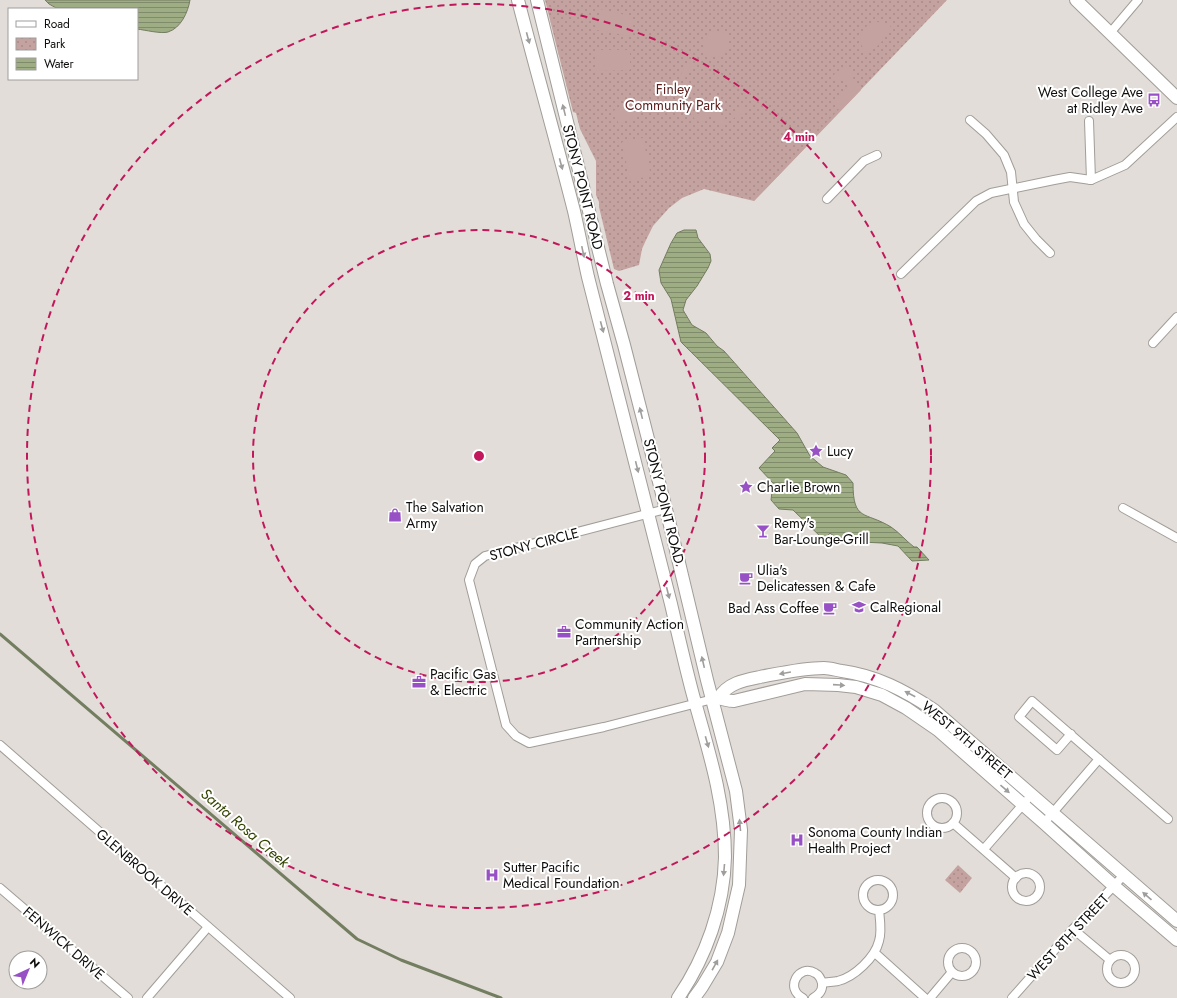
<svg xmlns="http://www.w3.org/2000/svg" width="1177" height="998" font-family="Jost,sans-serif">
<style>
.park{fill:url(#park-dots)}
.garden{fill:#c4a29f}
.water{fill:url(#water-rules);stroke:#737d60}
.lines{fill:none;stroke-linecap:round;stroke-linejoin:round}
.stream{stroke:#737d60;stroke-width:3}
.street-casing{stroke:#a19d98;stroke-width:10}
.secondary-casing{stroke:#a19d98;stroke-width:14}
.street{stroke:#fff;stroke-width:8}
.secondary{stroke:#fff;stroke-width:12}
.oneway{fill:#9f9e9d}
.ring{fill:none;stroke:#c2185b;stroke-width:2;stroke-dasharray:7 5}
.labels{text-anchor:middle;stroke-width:4;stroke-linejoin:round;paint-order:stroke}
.park-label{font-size:14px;fill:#5b1e1c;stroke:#fff}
.poi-label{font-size:14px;fill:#0e0d0b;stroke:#fff;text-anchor:start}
.street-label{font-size:14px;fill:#0e0d0b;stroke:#fff}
.water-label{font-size:15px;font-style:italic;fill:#340;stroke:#fff}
.centre{fill:#c2185b;stroke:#fff;stroke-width:2}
.ring-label{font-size:12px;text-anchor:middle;font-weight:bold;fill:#c2185b;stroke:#fff;stroke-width:4;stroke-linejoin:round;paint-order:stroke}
</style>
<defs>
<pattern id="park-dots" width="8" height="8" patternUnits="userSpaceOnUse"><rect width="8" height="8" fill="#c4a29f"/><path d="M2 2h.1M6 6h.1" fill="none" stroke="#a78a88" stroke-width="1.8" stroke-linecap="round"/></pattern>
<pattern id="water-rules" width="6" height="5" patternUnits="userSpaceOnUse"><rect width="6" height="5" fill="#9ead84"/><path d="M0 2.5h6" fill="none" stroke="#7f8b6a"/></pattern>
</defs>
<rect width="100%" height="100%" fill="#e2ddd8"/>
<g class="park">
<path d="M545,0H947L754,201L704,189L682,198L669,208L653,226L646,240L642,249L639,265L619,271L614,269L599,207V202L596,195V161L580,129L576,113L573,112Z"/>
<path d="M958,865L972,878L960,893L945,880Z"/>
</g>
<g class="garden">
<path d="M602,9L633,17L629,36L597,30L596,28L600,11Z"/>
<path d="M878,22L891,25C886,38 879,47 866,54C864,50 861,46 861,42C858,31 868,23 878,22Z"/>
<circle cx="716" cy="44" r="13"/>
<path d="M598,50H630V70L597,71L596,52Z"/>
<path d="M686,63H689L692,65L687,72L685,79H680V76L683,71L684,65Z"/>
<path d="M847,65L851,71L853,78L861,90L754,201V198L788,163L783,156H784L790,161L805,144L800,140V138H802L807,143L823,126L818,121V120H820L825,124L840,108L836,102L839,96L850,84L844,79L839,82L834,74Z"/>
<path d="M679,83H688L691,85V89L685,96L684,93L685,88L680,85Z"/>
<path d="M634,101L639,115L619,124L613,111Z"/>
<path d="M739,106L743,109C743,115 741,114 737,116C734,117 733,120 730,121L729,117L736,112Z"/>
<path d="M708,109C715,108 723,119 727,124L724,126L719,124L715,116L712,115L708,116L702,122C697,122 693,119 693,114H699Z"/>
<path d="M643,138L651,176L630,180L622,142Z"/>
</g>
<g class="water">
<path d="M45,0H190C188,12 181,28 168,32C161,34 145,30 137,29V9H58L49,4Z"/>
<path d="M684,230H696L698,238L710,254L711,261L708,268L697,286L686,300L683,310L692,325L706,333L717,346L724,351L797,433L810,456L823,467L846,475L853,483C853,522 865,511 891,527C900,533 905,540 914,547H917L929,560L912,561L898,546L882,543L840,541L830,533L824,540L793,510L779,509L771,500L773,483L759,468L775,451L772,448L780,440L681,342L671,299L661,283L659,270L671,243L677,233Z"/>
</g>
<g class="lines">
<path class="stream" d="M0,634L357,939L401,960L501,998"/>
<g class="street-casing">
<g id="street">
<path d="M1110,33L1138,0"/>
<path d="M970,120L986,134L1004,155L1011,172L1014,202L1024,224L1036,239L1050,253"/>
<path d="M1089,121L1091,180"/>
<path d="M827,199L864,161L877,155"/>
<path d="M901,274L976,201L991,193L1054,180L1070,177L1091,180L1125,165L1177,117"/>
<path d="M1153,343L1177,317"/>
<path d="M1123,508L1177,538"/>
<path d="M666,509L485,556L475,564L469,580L506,725L516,736L529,743L604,727L713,699"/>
<path d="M1071,734L1057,750L1019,717L1032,701L1168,819"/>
<path d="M0,745L290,998"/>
<circle cx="942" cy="813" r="15"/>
<path d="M953,823L1016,878"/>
<path d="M1044,823L1099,759"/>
<path d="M984,849L1026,801"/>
<circle cx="1026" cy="887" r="14"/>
<circle cx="878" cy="895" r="15"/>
<path d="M0,888L128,998"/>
<path d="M1073,929L1110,960"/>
<circle cx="962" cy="962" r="14"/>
<path d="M875,953L925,998"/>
<circle cx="1121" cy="969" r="14"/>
<path d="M822,983C827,982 833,982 838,981C854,977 875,958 879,941C882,932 880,920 879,910"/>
<path d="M147,998L208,927"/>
<path d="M803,998C784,989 799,963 815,973C819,975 821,979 822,983C823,990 819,995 813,998"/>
<path d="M930,998L952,972"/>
<path d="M1012,998L1073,929L1124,875"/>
</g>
</g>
<g class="secondary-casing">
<g id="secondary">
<path d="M518,0C536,70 556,140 574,211C579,233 583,255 588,277C616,386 644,495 671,604C678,634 685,665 693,695C708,749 725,800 725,857C724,907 706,957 678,998"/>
<path d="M537,0L607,284L624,345L669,521L707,680L736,791L741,830L739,885L728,933L717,962L702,987L694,998"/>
<path d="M1076,0L1177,98"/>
<path d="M719,698C727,683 745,680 760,677C781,673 803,668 824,668C830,668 836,670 842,671C877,676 904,690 934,710L1177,921"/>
<path d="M713,699C721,697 725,701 734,701L805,684L838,685L856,687L882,695L906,708L938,730L1044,823L1114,886L1177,940"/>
</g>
</g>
<use href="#street" class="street"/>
<use href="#secondary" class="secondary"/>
</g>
<defs><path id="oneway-solid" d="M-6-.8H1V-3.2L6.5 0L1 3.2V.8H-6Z"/></defs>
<g class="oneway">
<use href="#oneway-solid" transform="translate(528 38) rotate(75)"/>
<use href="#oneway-solid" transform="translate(564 110) rotate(-104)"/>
<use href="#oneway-solid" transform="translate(561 164) rotate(75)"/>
<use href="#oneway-solid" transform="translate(583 252) rotate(78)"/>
<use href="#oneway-solid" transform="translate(602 327) rotate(75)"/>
<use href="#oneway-solid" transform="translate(641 413) rotate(-104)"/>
<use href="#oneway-solid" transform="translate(637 467) rotate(76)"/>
<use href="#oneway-solid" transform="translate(668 593) rotate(76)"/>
<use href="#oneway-solid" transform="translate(703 662) rotate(-103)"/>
<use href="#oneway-solid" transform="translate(785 673) rotate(170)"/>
<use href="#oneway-solid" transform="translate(839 685) rotate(4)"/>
<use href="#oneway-solid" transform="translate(910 694) rotate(-152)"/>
<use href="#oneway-solid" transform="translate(707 742) rotate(74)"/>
<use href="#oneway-solid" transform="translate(1005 789) rotate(41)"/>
<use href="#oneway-solid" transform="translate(740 825) rotate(-95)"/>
<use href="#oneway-solid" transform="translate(724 870) rotate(95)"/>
<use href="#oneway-solid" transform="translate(1147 896) rotate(-139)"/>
<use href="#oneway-solid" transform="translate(715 965) rotate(-61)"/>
</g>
<g class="ring">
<circle cx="479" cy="456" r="226"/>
<circle cx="479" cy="456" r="452"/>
</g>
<defs>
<g id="bus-bare" transform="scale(1.08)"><path d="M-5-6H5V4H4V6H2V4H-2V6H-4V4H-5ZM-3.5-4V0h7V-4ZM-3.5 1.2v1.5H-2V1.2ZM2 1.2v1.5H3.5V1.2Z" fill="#9751c4" stroke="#fff" stroke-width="2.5" paint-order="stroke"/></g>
<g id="sight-bare" transform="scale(1.08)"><path d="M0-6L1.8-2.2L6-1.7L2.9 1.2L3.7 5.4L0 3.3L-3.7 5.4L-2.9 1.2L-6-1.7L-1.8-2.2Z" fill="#9751c4" stroke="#fff" stroke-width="2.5" paint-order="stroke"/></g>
<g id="shop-bare" transform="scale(1.08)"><path d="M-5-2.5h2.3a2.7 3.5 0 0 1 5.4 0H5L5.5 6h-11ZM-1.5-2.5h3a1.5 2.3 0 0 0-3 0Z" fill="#9751c4" stroke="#fff" stroke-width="2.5" paint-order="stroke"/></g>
<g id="bar-bare" transform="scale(1.08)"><path d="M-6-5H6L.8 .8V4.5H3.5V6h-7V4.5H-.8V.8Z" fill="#9751c4" stroke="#fff" stroke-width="2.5" paint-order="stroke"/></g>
<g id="cafe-bare" transform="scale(1.08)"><path d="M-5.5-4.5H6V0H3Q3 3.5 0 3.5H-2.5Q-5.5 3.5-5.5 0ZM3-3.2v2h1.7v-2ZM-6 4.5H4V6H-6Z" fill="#9751c4" stroke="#fff" stroke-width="2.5" paint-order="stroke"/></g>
<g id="school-bare" transform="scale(1.08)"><path d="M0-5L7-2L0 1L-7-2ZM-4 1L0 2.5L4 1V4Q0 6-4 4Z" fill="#9751c4" stroke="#fff" stroke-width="2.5" paint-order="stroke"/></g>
<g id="office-bare" transform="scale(1.08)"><path d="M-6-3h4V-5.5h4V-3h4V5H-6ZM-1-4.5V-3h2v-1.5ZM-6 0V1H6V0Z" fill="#9751c4" stroke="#fff" stroke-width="2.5" paint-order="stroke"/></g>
<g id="hospital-bare" transform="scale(1.08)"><path d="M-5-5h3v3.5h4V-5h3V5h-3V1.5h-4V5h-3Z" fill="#9751c4" stroke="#fff" stroke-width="2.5" paint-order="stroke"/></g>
</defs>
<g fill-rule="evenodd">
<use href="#bus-bare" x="1154" y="100"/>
<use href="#sight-bare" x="816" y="451"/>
<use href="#sight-bare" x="746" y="487"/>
<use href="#shop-bare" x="395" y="515"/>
<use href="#bar-bare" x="763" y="531"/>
<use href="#cafe-bare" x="746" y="578"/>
<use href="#school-bare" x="859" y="607"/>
<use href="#cafe-bare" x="830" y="608"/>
<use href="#office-bare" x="564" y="632"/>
<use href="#office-bare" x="419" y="682"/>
<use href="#hospital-bare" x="797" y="840"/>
<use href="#hospital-bare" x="492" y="875"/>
</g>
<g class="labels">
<g class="park-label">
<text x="673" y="94">Finley<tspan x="673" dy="16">Community Park</tspan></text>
</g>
<g class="poi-label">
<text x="1143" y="97" text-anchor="end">West College Ave<tspan x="1143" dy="16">at Ridley Ave</tspan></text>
<text x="827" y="456">Lucy</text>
<text x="757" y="492">Charlie Brown</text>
<text x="406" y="512">The Salvation<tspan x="406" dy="16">Army</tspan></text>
<text x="774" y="528">Remy's<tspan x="774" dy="16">Bar-Lounge-Grill</tspan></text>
<text x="757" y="575">Ulia's<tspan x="757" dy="16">Delicatessen &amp; Cafe</tspan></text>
<text x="870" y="612">CalRegional</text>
<text x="819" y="613" text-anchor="end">Bad Ass Coffee</text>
<text x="575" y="629">Community Action<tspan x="575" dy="16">Partnership</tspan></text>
<text x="430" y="679">Pacific Gas<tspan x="430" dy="16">&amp; Electric</tspan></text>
<text x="808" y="837">Sonoma County Indian<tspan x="808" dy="16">Health Project</tspan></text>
<text x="503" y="872">Sutter Pacific<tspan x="503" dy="16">Medical Foundation</tspan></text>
</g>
<g class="street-label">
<text transform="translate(583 187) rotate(76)" y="5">STONY POINT ROAD</text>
<text transform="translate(664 501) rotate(76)" y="5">STONY POINT ROAD</text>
<text transform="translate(534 544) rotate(-15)" y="5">STONY CIRCLE</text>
<text transform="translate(967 740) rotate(40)" y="5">WEST 9TH STREET</text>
<text transform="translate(145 872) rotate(41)" y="5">GLENBROOK DRIVE</text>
<text transform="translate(1068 937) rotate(-47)" y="5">WEST 8TH STREET</text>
<text transform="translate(64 943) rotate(41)" y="5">FENWICK DRIVE</text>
</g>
<g class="water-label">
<text transform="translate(245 828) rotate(41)" y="5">Santa Rosa Creek</text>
</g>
</g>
<circle cx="479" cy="456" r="6" class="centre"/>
<g class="ring-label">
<text x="799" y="141">4 min</text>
<text x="639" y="300">2 min</text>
</g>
<rect x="8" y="8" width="130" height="72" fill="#ffffff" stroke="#9f9e9d"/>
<rect x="16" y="21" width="20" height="6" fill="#ffffff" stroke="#9f9e9d"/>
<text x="44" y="28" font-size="12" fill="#0e0d0b">Road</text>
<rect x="16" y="38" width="20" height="12" fill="url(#park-dots)" stroke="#9f9e9d"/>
<text x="44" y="48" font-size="12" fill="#0e0d0b">Park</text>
<rect x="16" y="58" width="20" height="12" fill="url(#water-rules)" stroke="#9f9e9d"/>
<text x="44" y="68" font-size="12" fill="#0e0d0b">Water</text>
<g transform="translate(28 970) rotate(44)"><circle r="19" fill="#ffffff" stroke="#9f9e9d"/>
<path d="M0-3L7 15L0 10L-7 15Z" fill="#9751c4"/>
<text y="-6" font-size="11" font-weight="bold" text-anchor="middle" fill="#0e0d0b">N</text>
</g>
</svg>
